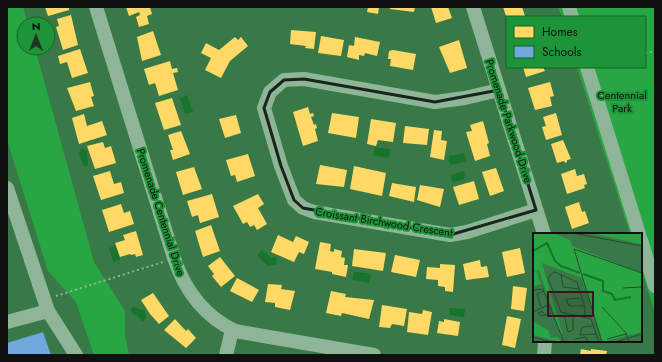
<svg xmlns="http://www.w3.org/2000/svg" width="662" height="362" font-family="Jost,sans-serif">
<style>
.green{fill:#29a644}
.water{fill:#17742d}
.homes{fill:#ffd966}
.schools{fill:#6fa8dc}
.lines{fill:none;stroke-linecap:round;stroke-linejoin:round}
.path{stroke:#8eb597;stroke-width:2;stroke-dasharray:2 3;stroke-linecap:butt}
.minor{stroke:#8eb597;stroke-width:14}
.marked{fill:none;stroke:#19251b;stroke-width:3;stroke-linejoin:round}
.labels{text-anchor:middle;stroke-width:4;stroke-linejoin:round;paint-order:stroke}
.park-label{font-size:11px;fill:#111;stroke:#1d9438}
.street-label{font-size:11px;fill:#111;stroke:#1d9438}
.inset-river{fill:none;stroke:#17742d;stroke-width:2}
.inset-road{fill:none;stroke:#274c2f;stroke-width:1}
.view{fill:#3d1324;fill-opacity:0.15;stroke:#3d1324;stroke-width:2}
.inset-edge{fill:none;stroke:#111;stroke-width:2}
</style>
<rect width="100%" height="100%" fill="#387947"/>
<g class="green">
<path d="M7,7H23L28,24H24V48H35L94,262L125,311V336L129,355H94L76,302L48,271L7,140Z"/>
<path d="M558,7H655V313L641,269V234H630L577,67H645V17H562Z"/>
</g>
<g class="water">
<path d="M187,95L193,112L185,114L180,98Z"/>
<path d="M375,147L390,149L389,158L373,155Z"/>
<path d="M82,148L87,151L88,165L85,167L83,165L79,153Z"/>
<path d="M464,153L466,161L451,165L448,160L450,156Z"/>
<path d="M462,171L465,172L464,179L455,182L452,181L451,175Z"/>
<path d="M116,246L120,260L113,262L109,248Z"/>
<path d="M262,250L271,258L276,257L277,264L268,266L257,255Z"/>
<path d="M354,272L367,273L371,275L369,283L352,280Z"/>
<path d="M134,307L145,311L146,317L144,322H141L140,318L132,313L131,309Z"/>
<path d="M450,308L465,309L464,317L449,315Z"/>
</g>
<g class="homes">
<path d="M45,7H69V10L48,16Z"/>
<path d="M126,7H150L152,14L147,16L149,24L139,27L136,17L140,15L139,12L129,16Z"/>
<path d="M368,7H379L378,14L367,12Z"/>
<path d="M390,7H415L414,12L390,9Z"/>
<path d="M431,7H448L452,18L436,23Z"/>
<path d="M503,7H522L525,16H506Z"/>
<path d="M71,15L78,45L63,50L56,27L59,26L57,19Z"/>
<path d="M291,30L316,32L314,49L305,48L306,46L290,44Z"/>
<path d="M153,31L161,55L142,61L137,37Z"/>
<path d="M321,36L344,40L341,56L318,53Z"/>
<path d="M235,37L238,40L241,37L248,46L230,61L221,78L205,70L211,58L201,53L206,43L219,50Z"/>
<path d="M355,37L380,42L377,56L365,53L364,56L359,55V60L347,57L349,45L354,46Z"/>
<path d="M459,40L467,68L450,73L439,47Z"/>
<path d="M80,49L88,73L72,78L67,62L60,64L58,56Z"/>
<path d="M393,50L416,54L413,70L390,66L391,59H388L389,51Z"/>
<path d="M170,61L172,69L177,68L178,72L173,73L178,90L159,96L155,83L149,85L144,69Z"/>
<path d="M523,67H543L545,71L526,77Z"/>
<path d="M90,82L94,96L91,97L94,106L76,111L67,88Z"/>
<path d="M550,82L554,96L550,97L552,106L535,110L528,88Z"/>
<path d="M172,98L181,125L164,130L155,103Z"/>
<path d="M308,107L310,114L313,113L314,116L311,117L314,125L316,124L317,128L315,129L318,141L303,146L293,112Z"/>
<path d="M332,113L359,117L356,138L328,133Z"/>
<path d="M556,113L562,135L546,140L542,127L546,126L543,117Z"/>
<path d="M84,114L87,126L102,121L107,135L79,144L72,118Z"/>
<path d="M236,115L241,133L225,138L219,119Z"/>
<path d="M371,119L396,123L393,142L378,140L376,146L367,144Z"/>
<path d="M483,121L489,143L487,144L490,156L475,161L466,132L472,131L470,125Z"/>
<path d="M405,126L429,129L427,145L403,143Z"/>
<path d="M434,130L442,131L441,140L447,141L444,160L430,157Z"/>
<path d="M181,131L190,154L173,160L170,150H173L168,135Z"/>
<path d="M563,140L571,159L567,160V162L565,163L564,161L557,163L551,144Z"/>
<path d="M103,142L105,148L111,146L116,163L95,169L87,146Z"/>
<path d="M248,154L255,176L237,182L235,175L231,176L226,160Z"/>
<path d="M320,165L347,170L344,187L316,184Z"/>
<path d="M354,166L386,173L382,196L350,189Z"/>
<path d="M194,167L202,189L183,195L176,172Z"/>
<path d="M496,168L504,191L490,196L482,172Z"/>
<path d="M575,169L577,176L584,174L587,184L584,185L585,188L567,194L561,174Z"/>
<path d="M110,171L114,184L121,182L124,193L101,200L93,176Z"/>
<path d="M474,181L479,199L459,205L453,187Z"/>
<path d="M392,183L416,187L414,202L389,196Z"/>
<path d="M420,185L444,189L440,207L417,200Z"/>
<path d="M212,194L219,217L200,223L198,215L192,217L187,201Z"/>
<path d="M258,194L264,204L258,208L267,224L257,230L254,225L250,227L247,222L243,224L233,206Z"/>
<path d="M579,202L582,212L585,211L589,223L572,229L565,207Z"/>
<path d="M121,204L124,213L130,211L134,224L109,232L102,210Z"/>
<path d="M211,225L220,251L203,257L195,231Z"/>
<path d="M136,231L143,255L136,257L135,254L131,255L130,254L120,257L115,243L125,240L123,235Z"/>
<path d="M278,235L293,242L296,236L309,242L304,254L299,252L294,262L271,252Z"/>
<path d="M320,242L331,244L330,251L334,252V249L342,251L341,257L345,258L344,265H348L346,277L332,274V272L315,269Z"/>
<path d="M520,248L525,273L507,277L502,252Z"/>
<path d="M354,249L386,253L383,271L352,266Z"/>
<path d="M395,255L420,260L416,277L391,272Z"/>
<path d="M220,257L235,276L221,287L212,276L214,274L208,266Z"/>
<path d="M480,260L481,267L487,266L489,277L466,280L463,264Z"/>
<path d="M440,264L455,265L453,292L445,291V287L438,286V280L426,279L427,267L440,268Z"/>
<path d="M237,278L259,290L252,302L230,291Z"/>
<path d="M268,284L282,285L281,289L295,291L290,310L275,307V303L265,302Z"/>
<path d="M513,286L527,288L524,311L511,309Z"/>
<path d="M331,291L346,294L345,297L374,300L369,319L342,313L341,316L326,313Z"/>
<path d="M153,293L169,316L159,324L150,314L141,300Z"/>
<path d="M382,305L407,309L404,326L392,324L390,328L379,327Z"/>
<path d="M423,310L432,312L428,335L407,332L409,312L422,314Z"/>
<path d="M507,316L521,319L515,348L502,345Z"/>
<path d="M175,319L186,331L188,329L196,338L186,348L164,330Z"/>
<path d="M444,319L460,322L458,336L437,333L439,321L444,322Z"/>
<path d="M581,349L591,351V349L607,351L606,355H580Z"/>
</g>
<path class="schools" d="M43,332L51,355H7V343Z"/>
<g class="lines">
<g class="path">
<path d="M645,53L655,51"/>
<path d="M56,296L163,262"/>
</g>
<g class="minor">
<path d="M96,7L174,258C185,291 204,316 235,331L374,355"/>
<path d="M473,7L544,234"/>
<path d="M569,7L572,17"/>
<path d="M587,67L639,234"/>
<path d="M499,90L465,98L435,102L304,79L284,80L270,92L264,108L281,166L294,200L303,208L314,212L450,235L467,232L536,210"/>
<path d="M7,188L48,311L76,355"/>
<path d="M641,240L655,286"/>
<path d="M7,322L48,311"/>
<path d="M226,355L232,330"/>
<path d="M544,355L545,341"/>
</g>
</g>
<path class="marked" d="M304,79L435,102L499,90L536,210L450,235L303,208L294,200L281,166L264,108L270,92L284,80Z"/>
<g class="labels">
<g class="park-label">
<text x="622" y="99">Centennial<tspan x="622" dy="13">Park</tspan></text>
</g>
<g class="street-label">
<text transform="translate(509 121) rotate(72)" y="4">Promenade Parkwood Drive</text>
<text transform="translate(161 212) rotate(72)" y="4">Promenade Centennial Drive</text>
<text transform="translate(384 222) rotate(9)" y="4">Croissant Birchwood Crescent</text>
</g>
</g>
<g transform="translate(533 233)">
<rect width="109" height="109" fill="#387947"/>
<path d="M0,0H20L37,7L39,13L109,40V99L69,109L49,45L9,30L29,100L28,102L6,37L0,39ZM56,0H109V11L61,1ZM4,38L8,51L1,53L0,40ZM0,89L15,97L18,105L25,104L28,109L0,102Z" fill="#29a644"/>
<path class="inset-river" d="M0,18L14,10L22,28L28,33L47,40M50,41L70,48V58L79,61L82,67L98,64"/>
<path class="inset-road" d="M39,0L109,13M28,41L30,54L46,56M90,55L109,54M0,57L10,56L31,109M49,65L33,66L36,73H52M8,74L4,61L11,58M69,74L93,100L96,109M0,79L15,72M31,81L35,99L40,97V83M12,82L9,78L5,80L9,83L18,80M52,85V75L44,49L22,39L18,41L15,45L28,79L58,86L66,109M61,93L49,94L47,102L64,101M0,104L18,109M42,106L53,104L55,109M74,106L93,101M69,109L41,16L109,40M82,109L109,101"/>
<path class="view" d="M15,59H60V83H15Z"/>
<rect width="109" height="109" class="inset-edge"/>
</g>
<rect width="662" height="362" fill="none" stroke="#111111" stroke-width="16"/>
<rect x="506" y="16" width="140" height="52" fill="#1d9438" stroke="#186028"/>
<rect x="514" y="26" width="20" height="12" fill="#ffd966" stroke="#186028"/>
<text x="542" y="36" font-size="12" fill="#111111">Homes</text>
<rect x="514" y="46" width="20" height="12" fill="#6fa8dc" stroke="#186028"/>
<text x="542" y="56" font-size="12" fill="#111111">Schools</text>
<g transform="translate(36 36)"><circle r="19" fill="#1d9438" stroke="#186028"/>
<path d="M0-3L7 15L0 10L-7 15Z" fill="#1f3524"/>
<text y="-6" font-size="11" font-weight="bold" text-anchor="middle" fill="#111111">N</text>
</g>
</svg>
